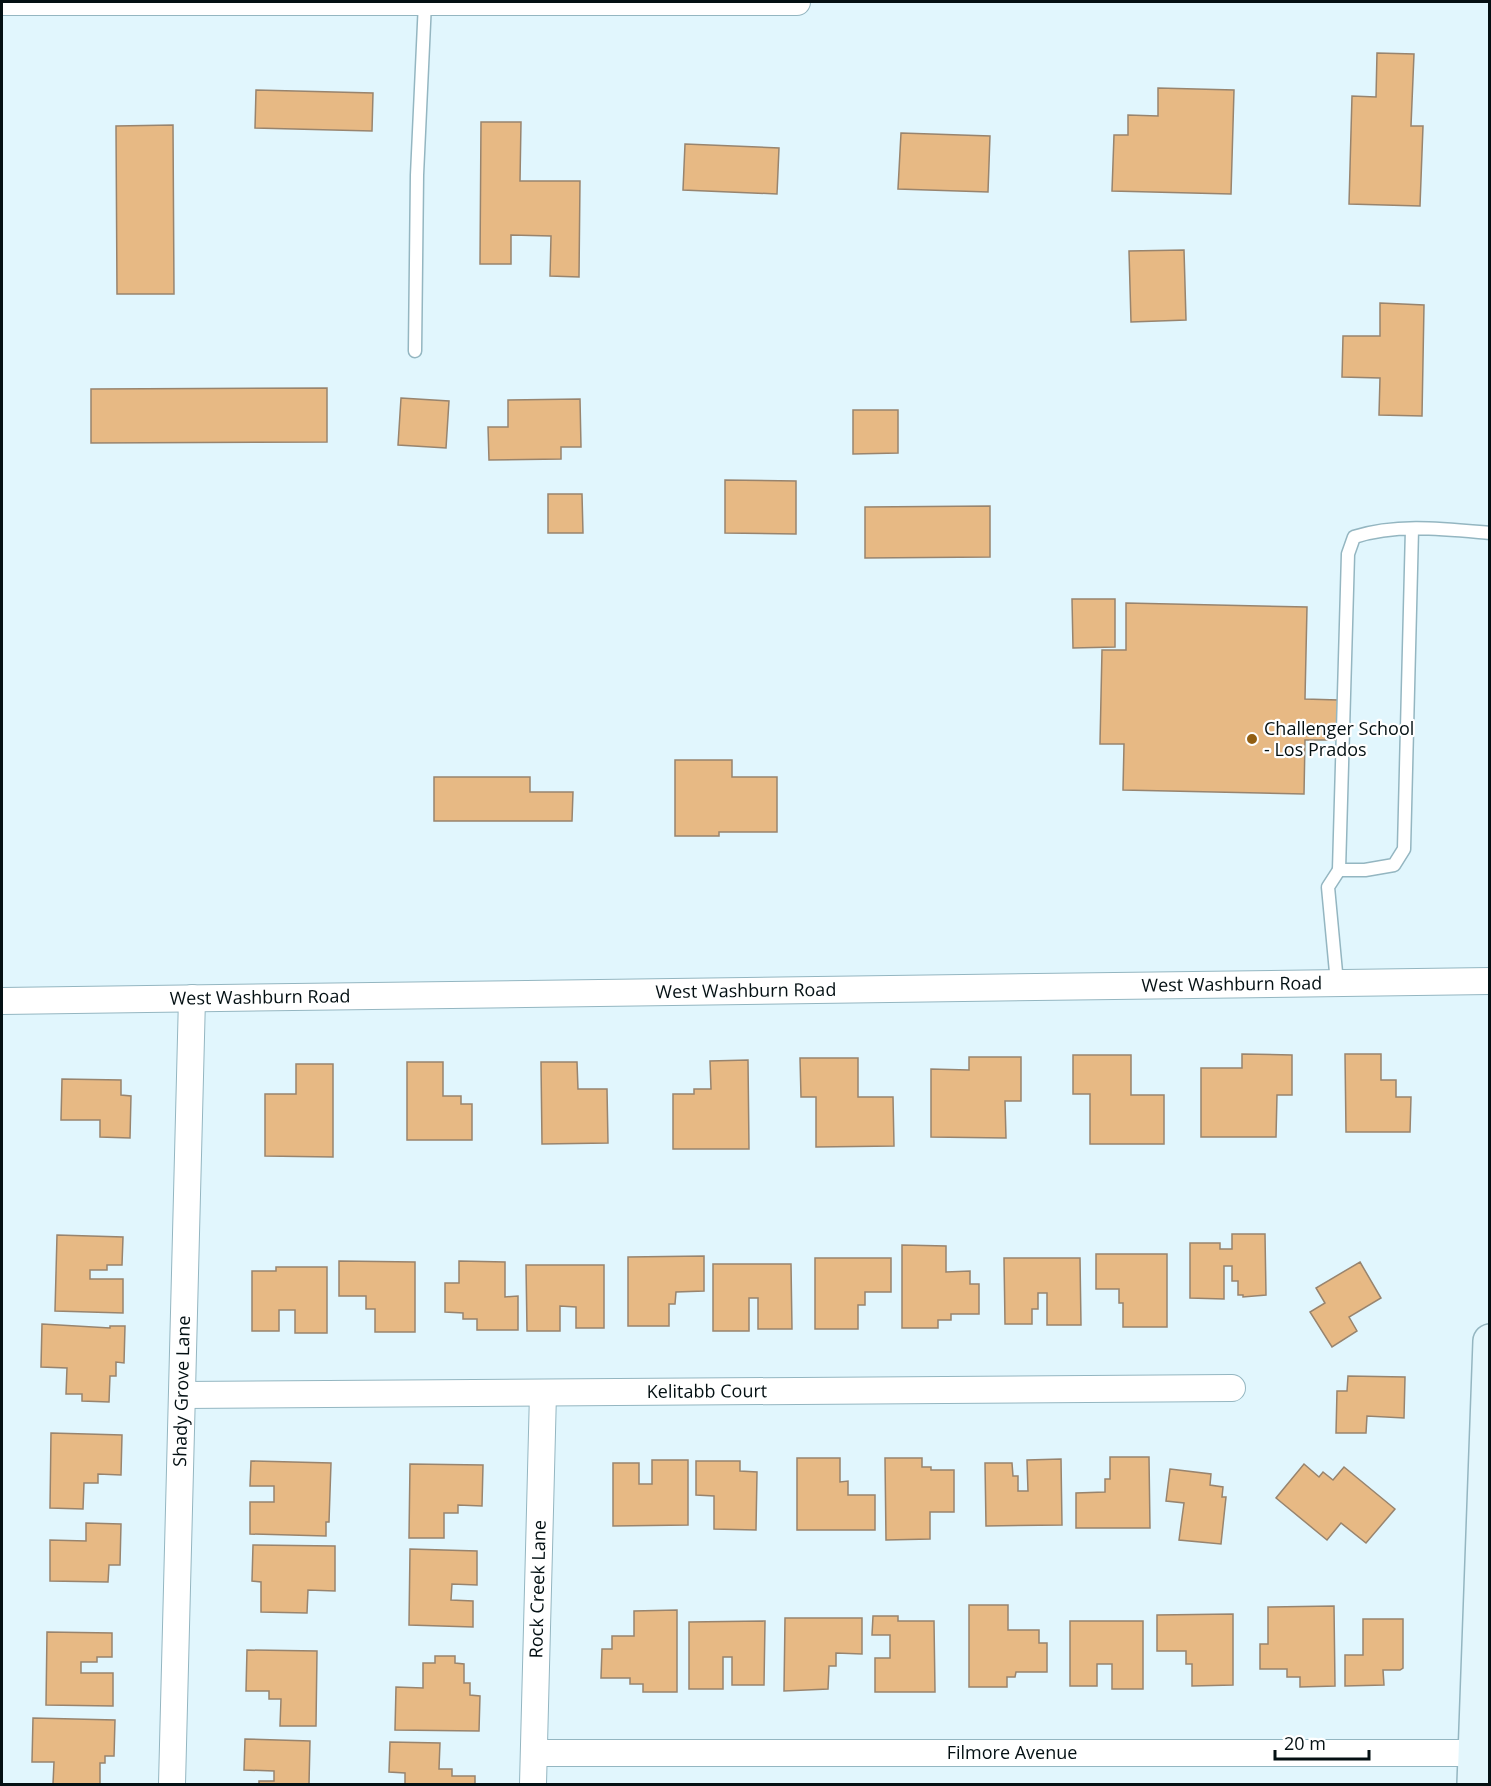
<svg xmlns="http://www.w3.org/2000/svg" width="1491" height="1786" font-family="'Open Sans',sans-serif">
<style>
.building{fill:#e7b984;stroke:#98846e;stroke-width:1.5}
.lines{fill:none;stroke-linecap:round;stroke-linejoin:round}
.service-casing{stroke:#94b6c1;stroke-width:15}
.minor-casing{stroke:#94b6c1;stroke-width:28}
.secondary-casing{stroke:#94b6c1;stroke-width:36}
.service{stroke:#fff;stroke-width:12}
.minor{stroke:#fff;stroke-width:26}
.secondary{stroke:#e3f6fc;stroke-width:33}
.poi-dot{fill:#925e12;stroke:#fff;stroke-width:2}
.labels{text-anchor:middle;stroke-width:4.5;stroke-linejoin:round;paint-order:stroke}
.poi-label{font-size:18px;fill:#041013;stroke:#fff;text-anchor:start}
.street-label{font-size:18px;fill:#041013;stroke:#fff}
</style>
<rect width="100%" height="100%" fill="#e1f6fd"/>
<g class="building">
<path d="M1377,53L1414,54L1411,126H1423L1420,206L1349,204L1352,96L1376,97Z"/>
<path d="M1158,88L1234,90L1231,194L1112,191L1114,135H1128V115L1158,116Z"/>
<path d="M256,90L373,93L372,131L255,128Z"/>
<path d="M481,122H521L520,181H580L579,277L550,276L551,236L511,235V264H480Z"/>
<path d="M173,125L174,294H117L116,126Z"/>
<path d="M901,133L990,136L988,192L898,189Z"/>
<path d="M685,144L779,148L777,194L683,190Z"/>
<path d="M1184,250L1186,320L1131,322L1129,251Z"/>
<path d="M1380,303L1424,305L1422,416L1379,415L1380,378L1342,377L1343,336H1380Z"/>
<path d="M327,388V442L91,443V389Z"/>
<path d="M401,398L449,401L446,448L398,445Z"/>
<path d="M580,399L581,447H561V459L489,460L488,427H508V400Z"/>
<path d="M853,410H898V453L853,454Z"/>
<path d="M725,480L796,481V534L725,533Z"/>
<path d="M548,494H582L583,533H548Z"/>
<path d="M990,506V557L865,558V507Z"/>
<path d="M1072,599H1115V647L1073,648Z"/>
<path d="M1126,603L1307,607L1305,699L1338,700L1337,740H1305L1304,794L1123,790L1124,744H1100L1102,650H1126Z"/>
<path d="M675,760H732V777H777V832H719V836H675Z"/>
<path d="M434,777H530V792H573L572,821H434Z"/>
<path d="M1242,1054L1292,1055V1095H1277L1276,1137H1201V1068H1242Z"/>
<path d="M1345,1054H1381V1080H1396V1097H1411L1410,1132H1346Z"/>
<path d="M1073,1055H1131V1095H1164V1144H1090V1094H1073Z"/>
<path d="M969,1057H1021V1101H1005L1006,1138L931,1137V1069L969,1070Z"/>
<path d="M800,1058H858V1097H893L894,1146L816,1147V1097H801Z"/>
<path d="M748,1060L749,1149H673V1094H694V1089H711L710,1061Z"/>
<path d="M407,1062H443V1096H461V1104H472V1140H407Z"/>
<path d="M541,1062H577L578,1089H607L608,1143L542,1144Z"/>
<path d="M296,1064H333V1157L265,1156V1094H296Z"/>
<path d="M62,1079L121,1080V1095L131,1096L130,1138L100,1137V1120H61Z"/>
<path d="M1232,1234H1265L1266,1295L1243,1297V1295H1238V1281H1232V1266H1224V1299L1190,1298V1243H1220V1249H1232Z"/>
<path d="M57,1235L123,1237L122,1265H107V1270H90V1279H123V1313L55,1311Z"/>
<path d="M902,1245L946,1246V1272L970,1271V1284H979V1314H951V1320H938V1328H902Z"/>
<path d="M1096,1254H1167V1327H1123V1303H1119V1289H1096Z"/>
<path d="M704,1256V1291L676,1292L675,1304H669V1326H628V1257Z"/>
<path d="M815,1258H891V1292H865V1305H858V1329H815Z"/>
<path d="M1004,1258H1080L1081,1325H1047V1293H1038V1309H1032V1324H1005Z"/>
<path d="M339,1261L415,1262V1332H375V1309H366V1296H339Z"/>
<path d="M459,1261L505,1262V1297L518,1296V1330H477V1319H463V1313L445,1312V1283H459Z"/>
<path d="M1360,1262L1381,1298L1349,1317L1357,1331L1332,1347L1310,1312L1325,1303L1316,1288Z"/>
<path d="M713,1264H791L792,1329H758V1298H749V1331H713Z"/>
<path d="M526,1265H604V1328H576V1307L560,1306V1331H527Z"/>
<path d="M276,1267H327V1333H295V1310H279V1331H252V1271H276Z"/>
<path d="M42,1324L110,1328V1326H125L124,1363L116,1362V1376H110L109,1402L82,1401V1394H66L67,1368L41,1367Z"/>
<path d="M1348,1376L1405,1377L1404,1418L1367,1416L1366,1433H1336L1337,1391H1347Z"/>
<path d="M51,1433L122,1435L121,1475L98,1474V1483H84L83,1509L50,1508Z"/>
<path d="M1110,1457H1149L1150,1528H1076V1493L1105,1492V1479H1110Z"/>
<path d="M797,1458H840V1482L848,1481V1495H875V1530H797Z"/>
<path d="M885,1458H922V1467H931V1470H954V1512H930V1539L886,1540Z"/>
<path d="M1061,1459L1062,1525L986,1526L985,1463H1012L1013,1476H1018V1491H1028L1027,1460Z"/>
<path d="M652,1460H688V1525L613,1526V1463H639V1484H652Z"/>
<path d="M251,1461L331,1463L329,1522H326V1536L250,1534V1502H274V1486H250Z"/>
<path d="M696,1461H740V1471L757,1472L756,1530L714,1529V1496L696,1495Z"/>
<path d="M410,1464L483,1465L482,1506L458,1505V1513H444V1538H409Z"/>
<path d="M1304,1464L1319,1477L1323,1472L1333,1480L1344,1467L1395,1509L1366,1543L1341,1523L1327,1540L1276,1498Z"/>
<path d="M1170,1469L1211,1474L1210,1485L1223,1487L1222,1497H1226L1221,1544L1179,1540L1184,1503L1166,1501Z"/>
<path d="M86,1523L121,1524L120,1565H109L108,1582L50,1581V1540L86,1541Z"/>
<path d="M253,1545L335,1546V1591L308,1590L307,1613L261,1612V1582L252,1581Z"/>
<path d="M410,1549L477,1551V1585L452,1584L451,1600L473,1601V1627L409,1625Z"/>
<path d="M969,1605H1008V1630H1039V1643H1047V1672H1016L1015,1677H1007V1687H969Z"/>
<path d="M1334,1606L1335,1686L1300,1687V1677H1287V1669H1260V1644H1268V1607Z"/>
<path d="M677,1610V1692H643V1684H630V1678H601L602,1649H612V1636H634V1611Z"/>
<path d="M1233,1614V1685L1192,1686V1664H1186V1651H1157V1615Z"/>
<path d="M873,1616H898V1621H934L935,1692H875V1658H890V1635H872Z"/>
<path d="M785,1618H862V1654L836,1653V1666H829L828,1689L784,1691Z"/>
<path d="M1363,1619H1403V1668L1400,1670H1383L1384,1685L1345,1686V1655H1363Z"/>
<path d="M765,1621L764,1685H732V1657H723V1689H689V1622Z"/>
<path d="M1070,1621H1143V1689H1112V1664H1097V1686H1070Z"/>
<path d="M47,1632L112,1633V1657H97V1662H81V1673H113V1706L46,1705Z"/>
<path d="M247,1650L317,1651L316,1726H280L281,1699H269V1691H246Z"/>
<path d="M435,1656H455V1663L464,1664V1683H470V1695L480,1696L479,1731L395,1730L396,1687L423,1688V1663H435Z"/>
<path d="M33,1718L115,1720L114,1756H105V1763H100V1784H53L54,1762H32Z"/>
<path d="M245,1739L310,1741L309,1784H259V1781H274V1771L244,1770Z"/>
<path d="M390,1742L440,1743L439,1769H452V1776H475V1784H405V1773L389,1772Z"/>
</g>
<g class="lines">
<g class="service-casing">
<g id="service">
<path d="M415,351L417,175L425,2"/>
<path d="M1412,529L1404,849L1394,865L1365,870H1339L1348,554L1354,537C1397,523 1445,529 1490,533"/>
<path d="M1337,983L1328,887L1339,870"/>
</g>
</g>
<g class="minor-casing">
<g id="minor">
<path d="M2,2H797"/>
<path id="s1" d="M2,1001L1490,981"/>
<path id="s2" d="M182,1395L1232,1388"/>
<path id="s3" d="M534,1753H1490"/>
<path id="s4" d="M172,1784L192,998"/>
<path id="s5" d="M533,1784L543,1393"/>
</g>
</g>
<g class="secondary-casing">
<path id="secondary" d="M1474,1784L1490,1341"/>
</g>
<use href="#service" class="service"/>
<use href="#minor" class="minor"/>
<use href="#secondary" class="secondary"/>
</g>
<circle class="poi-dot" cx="1252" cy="739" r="6"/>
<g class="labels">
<g class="poi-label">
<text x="1264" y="735">Challenger School<tspan x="1264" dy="21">- Los Prados</tspan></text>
</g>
<g class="street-label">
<text dy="6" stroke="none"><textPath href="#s1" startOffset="1230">West Washburn Road</textPath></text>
<text dy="6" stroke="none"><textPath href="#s1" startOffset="744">West Washburn Road</textPath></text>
<text dy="6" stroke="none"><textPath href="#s1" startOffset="258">West Washburn Road</textPath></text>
<text dy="6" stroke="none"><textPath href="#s4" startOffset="393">Shady Grove Lane</textPath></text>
<text dy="6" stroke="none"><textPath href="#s2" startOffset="525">Kelitabb Court</textPath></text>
<text dy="6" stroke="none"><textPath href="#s5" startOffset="195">Rock Creek Lane</textPath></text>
<text dy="6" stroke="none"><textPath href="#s3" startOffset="478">Filmore Avenue</textPath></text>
</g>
</g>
<rect width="1491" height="1786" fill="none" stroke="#041013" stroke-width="6"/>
<path d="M1275 1750v9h94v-9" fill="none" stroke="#041013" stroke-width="3"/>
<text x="1284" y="1750" font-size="18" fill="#041013" stroke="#ffffff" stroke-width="4.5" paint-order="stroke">20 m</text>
</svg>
